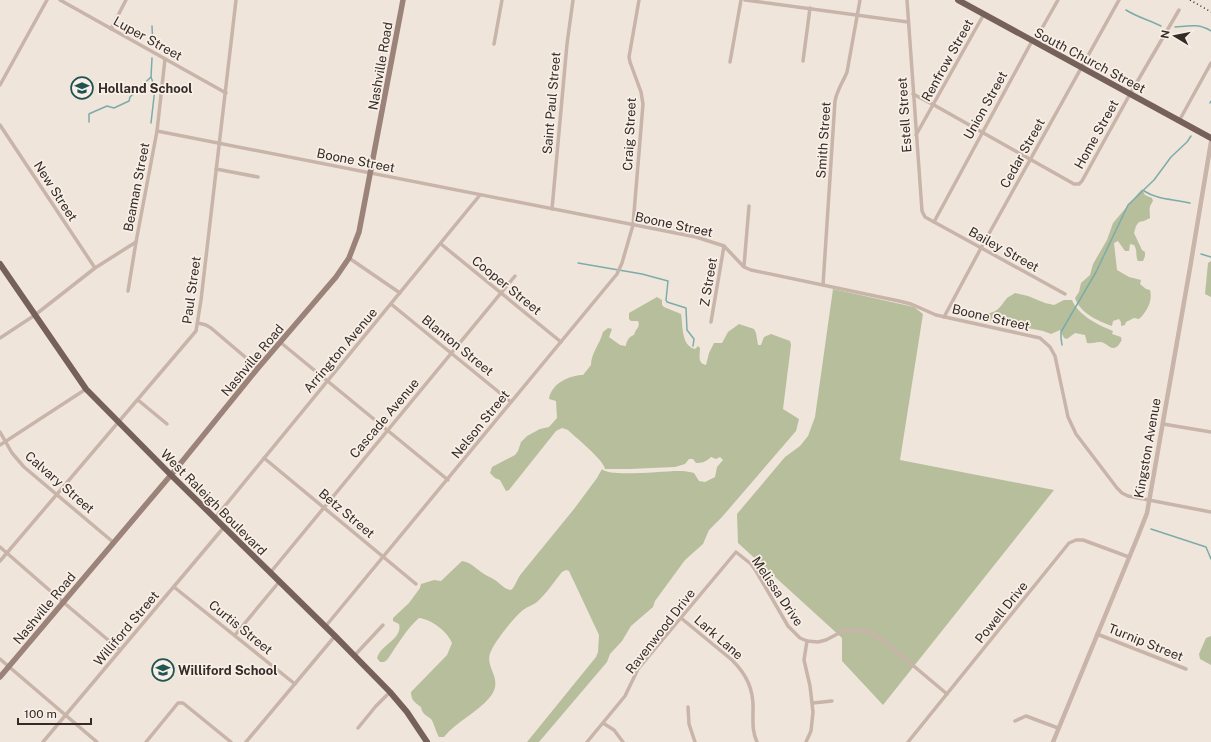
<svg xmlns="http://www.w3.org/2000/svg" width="1211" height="742" font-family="'Public Sans',sans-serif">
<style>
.green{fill:#b6be9c}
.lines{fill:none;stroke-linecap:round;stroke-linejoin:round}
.stream{stroke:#7cacaa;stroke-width:1.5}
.minor{stroke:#c8b4a8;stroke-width:3.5}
.tertiary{stroke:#c8b4a8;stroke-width:4.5}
.secondary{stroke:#9b8379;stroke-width:5.5}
.primary{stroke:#76615a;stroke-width:6}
.rail{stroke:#352b28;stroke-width:1.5;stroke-dasharray:1 3;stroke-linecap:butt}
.labels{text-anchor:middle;stroke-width:3.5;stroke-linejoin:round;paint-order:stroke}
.street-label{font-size:13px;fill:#352b28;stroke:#f8efe7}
.poi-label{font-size:13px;font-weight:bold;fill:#352b28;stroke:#f8efe7;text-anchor:start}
</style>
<rect width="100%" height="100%" fill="#f0e5db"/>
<g class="green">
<path d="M1142,189L1145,195L1152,198L1153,201C1148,208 1150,211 1150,218L1144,221L1139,222L1136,226L1134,233L1142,250L1145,252V256L1143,261H1138C1135,256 1138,251 1134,245L1130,244L1129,251H1125L1118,241L1114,243L1117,270L1129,277L1141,280L1140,284L1146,289L1150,290C1153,300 1147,312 1139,319L1134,318L1126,322L1125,325L1121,326V322L1119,319L1113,321L1112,326C1098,321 1080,313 1075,298L1079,292L1081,283L1090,275L1093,264L1107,240L1113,223Z"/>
<path d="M1211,261V297L1205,294L1208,263Z"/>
<path d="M833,289L914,307L923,314L900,460L1054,490L883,705L842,661V638L738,543L737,514L785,457L800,446L808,436L815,417Z"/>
<path d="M1015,293L1028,296L1045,303L1054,305L1064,300H1072C1078,315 1098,325 1113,331L1112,334L1121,337C1122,342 1122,339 1120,343C1112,355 1108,342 1100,342C1095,342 1092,344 1087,343L1085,335L1075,333L1067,339L1064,338L1060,330L1051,334L1043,331L962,315C973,310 979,316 990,313C999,311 1002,304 1007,298C1009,296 1013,295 1015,293Z"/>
<path d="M657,297L662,300V305L664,307L681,314C683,325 681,346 695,349L698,346L700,348C700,355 697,363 706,365L709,353L714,343H722L728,332L739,324L754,329L756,333L758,345H761L764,337L771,334L790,341L791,345L783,409L799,419L796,431L722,517L709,530L703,544L685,560L655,601L653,607L631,626L622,641L610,654L607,662L539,742H527L596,657L598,652L599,635L569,571L566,570L562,572C554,582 546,594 537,602C533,605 529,606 526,608C516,614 496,640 491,651C483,668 505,678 490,697C477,713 457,721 444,737H439C436,732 434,723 431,719C426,715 422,714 421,707C415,703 411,700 411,692L447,655L452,643C448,632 431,619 419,618C406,629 397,646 387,660L384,662H380L377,658C381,644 403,639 399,624L393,621V618L409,603L420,588L421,584L434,580L441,581L462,561C471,562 476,569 484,574C487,576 492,578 495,580C501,584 504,589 511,590C515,587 517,579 521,574L574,509L597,478L602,469C610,478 667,470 682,471C686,471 690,472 694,473L699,481L705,482L715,477L717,467L723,460L720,457L716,459L711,457C706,462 702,463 696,463L693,459H689L685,464L675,467L629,469H605C603,459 576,438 568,430L562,428L556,431L509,490L506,491L500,480L495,478L490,473L492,467L515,455L518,451L521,442L527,436L540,429L549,427L557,418L556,401L549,399C551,384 569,375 583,375L591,365C591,353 600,344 603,332L608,328L612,329L609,337L620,345L626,346C626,341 630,336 634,335C635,329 641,327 638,321H631L629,319V313Z"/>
<path d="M1211,636V665L1200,659L1199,654L1206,638Z"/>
</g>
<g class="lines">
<g class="stream">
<path d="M1126,10C1137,17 1149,20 1161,26"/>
<path d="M152,26L153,46"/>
<path d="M1175,27C1188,26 1199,23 1211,31"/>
<path d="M1210,103L1211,101"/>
<path d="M89,122V114L91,113L107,106L114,108L129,101L130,97L151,77"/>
<path d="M151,123L155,88L151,77L152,58"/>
<path d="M1144,191C1158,200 1174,199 1190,203"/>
<path d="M1201,254L1211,257"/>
<path d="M578,263L642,274L668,281L666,300L667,302L686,308L687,330L694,339L693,346"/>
<path d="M1062,345L1061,338V332L1096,272L1128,205L1154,180L1171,157L1187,142L1191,136"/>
<path d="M1151,529L1206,547L1211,559"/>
</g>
<g class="minor">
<path d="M60,0L226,93"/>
<path d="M745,0L908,22"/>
<path d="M907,0L922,211L925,217L1065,294"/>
<path d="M111,29L126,0"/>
<path d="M494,44L502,0"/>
<path d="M803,61L810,8"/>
<path d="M730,62L741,0"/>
<path d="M0,85L47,0"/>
<path d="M913,94L934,105L1074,184H1079L1082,181L1130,94L1179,10"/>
<path d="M1179,121L1211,63"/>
<path d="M0,125L95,268"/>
<path d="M157,131L696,237L724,246L744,267L751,270L899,301L911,304L936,315L1040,338L1050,347L1055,356L1068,417L1076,434L1117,488L1122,493L1128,496L1211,512"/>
<path d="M916,135L984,14"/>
<path d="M216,169L258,177"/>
<path d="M552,209L567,44L573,0"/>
<path d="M934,222L1032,41L1037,37L1058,0"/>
<path d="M441,244L561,342"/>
<path d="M349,258L400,293"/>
<path d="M744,266L749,206"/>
<path d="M823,285L835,101C837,90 843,82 847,72L860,0"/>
<path d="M128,291L136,242"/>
<path d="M391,304L511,402"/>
<path d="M944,317L981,248L1119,0"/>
<path d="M711,322L724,246"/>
<path d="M198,323L206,325L211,328L258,368"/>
<path d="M0,338L35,315L95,268L136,242L157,131L165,59"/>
<path d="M280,342L448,480"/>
<path d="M138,400L167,424"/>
<path d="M1163,424L1211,432"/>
<path d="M0,432L12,453L24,467L113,542"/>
<path d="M0,445L86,389"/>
<path d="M264,458L416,584"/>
<path d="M215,518L480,195"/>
<path d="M0,547L63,602L120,650"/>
<path d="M0,561L196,331L201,300L236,0"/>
<path d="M270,573L515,276"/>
<path d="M174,587L295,684"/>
<path d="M681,618L732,660C747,675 754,690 753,711C753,722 752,731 757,742"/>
<path d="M325,627L617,274L622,263L633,225L643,104L641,92L630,62L629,57L639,0"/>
<path d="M1097,634L1186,669"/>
<path d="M235,635L279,582"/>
<path d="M354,656L383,625"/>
<path d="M0,659L97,742"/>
<path d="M813,703L832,701"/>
<path d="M688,707L689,724L695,742"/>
<path d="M1015,721L1026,716L1058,728"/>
<path d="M603,723L614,730L623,742"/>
<path d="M358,728L376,706L390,692"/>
<path d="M43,742L224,527"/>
<path d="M146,742L178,703H183L231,742"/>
<path d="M246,742L335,636"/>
<path d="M587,742L625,696L638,669L736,552L751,564L756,571L788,626L800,638L807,641L818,642L826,640L843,631L852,630L870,632L884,641L947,694"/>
<path d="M806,742L811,731L813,712L810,686L804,660L807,641"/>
<path d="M908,742L1069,543L1076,540H1083L1129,557"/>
</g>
<path class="tertiary" d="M1053,742L1138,536L1147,513L1190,268L1211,142"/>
<path class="secondary" d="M0,677L176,469L258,368L336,277L349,258L359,232L403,0"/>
<g class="primary">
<path d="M958,0L1211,138"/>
<path d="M0,264L86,389L170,474L335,636L390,692L407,712L427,742"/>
</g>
<path class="rail" d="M1190,0L1211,12"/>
</g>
<defs>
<g id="school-ring" transform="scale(1.15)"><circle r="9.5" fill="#f8efe7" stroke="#205453" stroke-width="1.5"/><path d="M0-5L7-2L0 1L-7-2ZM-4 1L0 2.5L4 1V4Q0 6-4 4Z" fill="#205453"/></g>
</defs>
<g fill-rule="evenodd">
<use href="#school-ring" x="82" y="88"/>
<use href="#school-ring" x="163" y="670"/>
</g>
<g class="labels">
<g class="street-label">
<text transform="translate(148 38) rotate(29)" y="5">Luper Street</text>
<text transform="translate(947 60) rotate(-61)" y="5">Renfrow Street</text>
<text transform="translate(1090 60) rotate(28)" y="5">South Church Street</text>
<text transform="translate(380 66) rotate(-80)" y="5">Nashville Road</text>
<text transform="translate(551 103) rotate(-85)" y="5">Saint Paul Street</text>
<text transform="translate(985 105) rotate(-61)" y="5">Union Street</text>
<text transform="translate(904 115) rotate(-94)" y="5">Estell Street</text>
<text transform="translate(629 134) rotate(-87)" y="5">Craig Street</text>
<text transform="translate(1096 134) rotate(-61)" y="5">Home Street</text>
<text transform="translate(823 140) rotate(-86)" y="5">Smith Street</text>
<text transform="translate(1022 153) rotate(-61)" y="5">Cedar Street</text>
<text transform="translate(356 160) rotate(11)" y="5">Boone Street</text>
<text transform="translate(136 187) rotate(-79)" y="5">Beaman Street</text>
<text transform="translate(56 191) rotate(57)" y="5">New Street</text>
<text transform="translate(674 224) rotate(12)" y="5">Boone Street</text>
<text transform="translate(1004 249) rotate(29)" y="5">Bailey Street</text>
<text transform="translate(708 282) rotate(-80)" y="5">Z Street</text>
<text transform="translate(507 285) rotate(39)" y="5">Cooper Street</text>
<text transform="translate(191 290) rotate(-82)" y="5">Paul Street</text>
<text transform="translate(991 317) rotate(13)" y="5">Boone Street</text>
<text transform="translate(458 345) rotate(39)" y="5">Blanton Street</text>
<text transform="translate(340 350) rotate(-50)" y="5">Arrington Avenue</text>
<text transform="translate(252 360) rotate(-50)" y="5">Nashville Road</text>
<text transform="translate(384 418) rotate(-50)" y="5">Cascade Avenue</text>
<text transform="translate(480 424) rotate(-51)" y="5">Nelson Street</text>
<text transform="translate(1147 448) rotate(-80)" y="5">Kingston Avenue</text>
<text transform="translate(60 482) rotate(41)" y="5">Calvary Street</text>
<text transform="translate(214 502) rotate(45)" y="5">West Raleigh Boulevard</text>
<text transform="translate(347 513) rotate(40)" y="5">Betz Street</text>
<text transform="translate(778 591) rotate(56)" y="5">Melissa Drive</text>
<text transform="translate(44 608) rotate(-50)" y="5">Nashville Road</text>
<text transform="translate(1001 612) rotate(-51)" y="5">Powell Drive</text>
<text transform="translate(241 627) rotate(39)" y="5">Curtis Street</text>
<text transform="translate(126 628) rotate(-50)" y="5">Williford Street</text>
<text transform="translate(660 631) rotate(-52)" y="5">Ravenwood Drive</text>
<text transform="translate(719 637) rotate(41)" y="5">Lark Lane</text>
<text transform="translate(1146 642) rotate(22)" y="5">Turnip Street</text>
</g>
<g class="poi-label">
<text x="98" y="93">Holland School</text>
<text x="178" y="675">Williford School</text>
</g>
</g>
<g transform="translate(1175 36) rotate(280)" stroke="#f8efe7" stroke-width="3" paint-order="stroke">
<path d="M0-3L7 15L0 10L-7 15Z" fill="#352b28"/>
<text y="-6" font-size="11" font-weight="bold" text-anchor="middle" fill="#352b28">N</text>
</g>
<path d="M18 718v6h73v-6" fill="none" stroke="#352b28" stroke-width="2"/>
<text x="24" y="718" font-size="12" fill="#352b28" stroke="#f8efe7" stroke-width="3" paint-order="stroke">100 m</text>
</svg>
